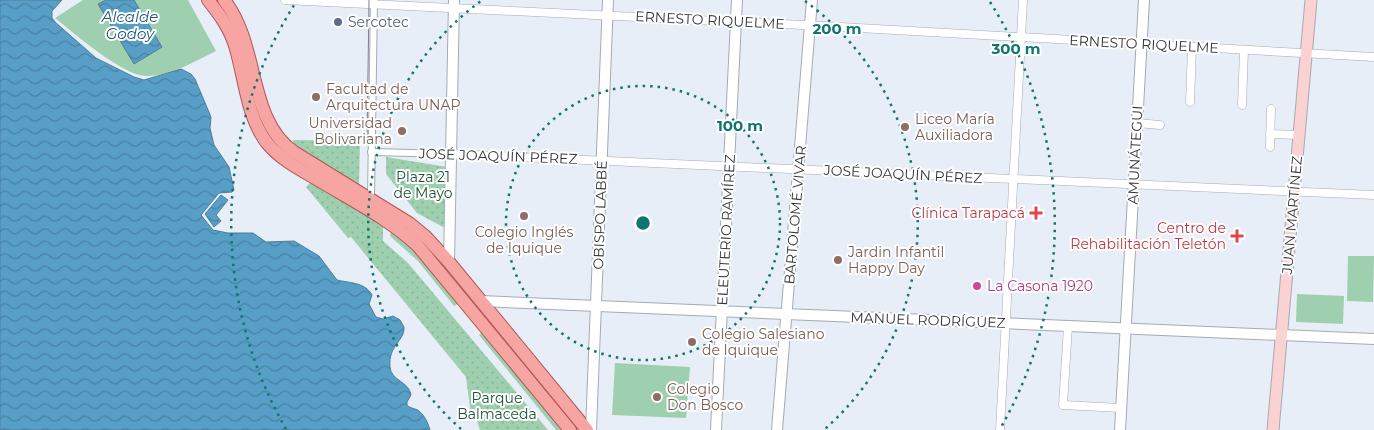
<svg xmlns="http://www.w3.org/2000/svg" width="1374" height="430" font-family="Montserrat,sans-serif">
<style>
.green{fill:#9ed0af}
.park{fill:url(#park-dots)}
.water{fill:url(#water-waves);stroke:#4c7f9c}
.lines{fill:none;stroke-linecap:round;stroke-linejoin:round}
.pedestrian-casing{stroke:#a5aab4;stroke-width:8}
.minor-casing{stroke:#a5aab4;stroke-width:9}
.tertiary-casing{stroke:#a5aab4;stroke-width:12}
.secondary-casing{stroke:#a5aab4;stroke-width:13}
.primary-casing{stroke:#ae5756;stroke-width:14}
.pedestrian{stroke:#fff;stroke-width:6}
.minor{stroke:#fff;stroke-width:8}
.tertiary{stroke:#fff;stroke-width:10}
.secondary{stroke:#fad2d1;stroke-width:11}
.primary{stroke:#f6a5a3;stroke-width:12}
.tram{stroke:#7e8188;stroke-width:1}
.ring{fill:none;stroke:#0f766e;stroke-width:2.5;stroke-dasharray:2.5 5}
.service-dot{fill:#5c6f8a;stroke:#fff;stroke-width:2}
.education-dot{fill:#8d6e63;stroke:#fff;stroke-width:2}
.health-dot{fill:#e0444e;stroke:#fff;stroke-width:2}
.hotel-dot{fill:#d1479c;stroke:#fff;stroke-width:2}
.labels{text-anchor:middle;stroke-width:4;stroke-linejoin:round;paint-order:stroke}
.street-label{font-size:14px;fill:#333539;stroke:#fff}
.service-label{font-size:14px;fill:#4e5e75;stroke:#fff;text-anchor:start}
.education-label{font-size:14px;fill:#785e54;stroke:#fff;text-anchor:start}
.park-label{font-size:14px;fill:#1e5134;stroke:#fff}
.health-label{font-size:14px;fill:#be3a42;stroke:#fff;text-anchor:end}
.hotel-label{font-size:14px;fill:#b23c85;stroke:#fff;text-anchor:start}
.water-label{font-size:15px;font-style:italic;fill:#235a77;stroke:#fff}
.centre{fill:#0f766e;stroke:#fff;stroke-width:2.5}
.ring-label{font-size:15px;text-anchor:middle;font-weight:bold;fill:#0f766e;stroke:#fff;stroke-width:4;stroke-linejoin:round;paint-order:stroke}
</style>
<defs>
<pattern id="park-dots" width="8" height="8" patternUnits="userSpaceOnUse" patternTransform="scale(1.25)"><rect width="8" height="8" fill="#9ed0af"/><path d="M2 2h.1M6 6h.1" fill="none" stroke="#89b397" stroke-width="1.8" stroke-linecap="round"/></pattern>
<pattern id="water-waves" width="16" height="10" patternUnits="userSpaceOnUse" patternTransform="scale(1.25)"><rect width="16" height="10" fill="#579fc7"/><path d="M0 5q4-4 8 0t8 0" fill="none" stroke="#4982a3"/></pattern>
</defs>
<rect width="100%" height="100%" fill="#e8eef8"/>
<g class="green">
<path d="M83,0H188L216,51C195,61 173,75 148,76C125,78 74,33 55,18Z"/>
<path d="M391,232H393L416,252L459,303L454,306L418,261L390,236Z"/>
<path d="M1348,256H1374L1373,302L1347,301Z"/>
<path d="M1297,294L1344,296L1343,324L1296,322Z"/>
<path d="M483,332L563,430H556L479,335Z"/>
<path d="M615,363L690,367L686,418L612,415Z"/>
</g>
<g class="park">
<path d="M293,140L360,141L359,186L294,145Z"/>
<path d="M386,157L447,167L445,225L443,227L417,213L386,174Z"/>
<path d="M311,182L383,226V241L408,263L548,430H480L475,415H471L466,377L351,237L348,238L306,187Z"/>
</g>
<g class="water">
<path d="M0,0H62L52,11V18L55,22L96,58L134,77L144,80L181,69L191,74L195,79L211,117L210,128L214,145L229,167L234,190L232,192L219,193L201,215L213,230L228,233H253L266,242L294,241L319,256L337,280C349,283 365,282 372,295L369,304L376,317L383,319L393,316L400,320L404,327C405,341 388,345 390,367C391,381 409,381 411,395L407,402V405C411,409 415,408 419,411C425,416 428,423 430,430H0Z"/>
<path d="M106,0H134L162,47L134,64L98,4Z"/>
<path d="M221,195L228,200L216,215L221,221L214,227L205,214Z"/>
</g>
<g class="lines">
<g class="pedestrian-casing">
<g id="pedestrian">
<path d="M371,152L451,154"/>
<path d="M371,199L374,0"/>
</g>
</g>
<g class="minor-casing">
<g id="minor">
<path d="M285,0L823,26L1374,57"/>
<path d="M1190,102L1192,47"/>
<path d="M1242,105L1244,50"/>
<path d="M1137,123L1160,125"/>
<path d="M1270,134L1299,135"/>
<path d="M1270,147L1271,109"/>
<path d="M451,154L1374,195"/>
<path d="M1068,326L1063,405L1121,408"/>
<path d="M1000,430L1023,0"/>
</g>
</g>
<g class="tertiary-casing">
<g id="tertiary">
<path d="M449,262L454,0"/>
<path d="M481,301L1374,339"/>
<path d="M591,430L608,0"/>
<path d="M716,430L737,0"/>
<path d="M777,430L812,0"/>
<path d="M1120,430L1144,0"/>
</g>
</g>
<g class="secondary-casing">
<path id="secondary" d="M1273,430L1311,0"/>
</g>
<g class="primary-casing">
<g id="primary">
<path d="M208,0C220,15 231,30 236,49C245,80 247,117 267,143C281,160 301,170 320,181C353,201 389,219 418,246L570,430"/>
<path d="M224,0C260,45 247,120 294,152L409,223L426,237L449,262L587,430"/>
</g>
</g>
<use href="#pedestrian" class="pedestrian"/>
<use href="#minor" class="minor"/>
<use href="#tertiary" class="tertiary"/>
<use href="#secondary" class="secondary"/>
<use href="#primary" class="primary"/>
<path class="tram" d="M367,145L369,0"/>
</g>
<g class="ring">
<circle cx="643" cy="223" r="137"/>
<path d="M461 429A275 275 0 0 1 481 1M805 1A275 275 0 0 1 825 429"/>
<path d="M286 429A412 412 0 0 1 296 2M990 2A412 412 0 0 1 1000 429"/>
</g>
<circle class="service-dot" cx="338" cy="22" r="5"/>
<g class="education-dot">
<circle cx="316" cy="97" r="5"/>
<circle cx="905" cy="127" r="5"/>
<circle cx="402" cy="131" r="5"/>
<circle cx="524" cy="216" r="5"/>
<circle cx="838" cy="260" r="5"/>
<circle cx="692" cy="342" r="5"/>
<circle cx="657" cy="397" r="5"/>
</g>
<g class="health-dot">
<path d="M1033.5 205.5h5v5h5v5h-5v5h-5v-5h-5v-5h5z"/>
<path d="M1234.5 228.5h5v5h5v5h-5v5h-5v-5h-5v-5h5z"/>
</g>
<circle class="hotel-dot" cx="977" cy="286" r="5"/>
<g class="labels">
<g class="street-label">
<text transform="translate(710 20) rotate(3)" y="5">ERNESTO RIQUELME</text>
<text transform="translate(1144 44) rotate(3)" y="5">ERNESTO RIQUELME</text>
<text transform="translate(1135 155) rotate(-87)" y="5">AMUNÁTEGUI</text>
<text transform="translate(498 156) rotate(2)" y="5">JOSÉ JOAQUÍN PÉREZ</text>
<text transform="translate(903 174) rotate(3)" y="5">JOSÉ JOAQUÍN PÉREZ</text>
<text transform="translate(600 215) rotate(-88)" y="5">OBISPO LABBÉ</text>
<text transform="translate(795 215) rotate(-85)" y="5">BARTOLOMÉ VIVAR</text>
<text transform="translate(1292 215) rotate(-85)" y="5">JUAN MARTÍNEZ</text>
<text transform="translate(726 230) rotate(-87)" y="5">ELEUTERIO RAMÍREZ</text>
<text transform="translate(928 320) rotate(2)" y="5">MANUEL RODRÍGUEZ</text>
</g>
<g class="service-label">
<text x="348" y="27">Sercotec</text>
</g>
<g class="education-label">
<text x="326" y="94">Facultad de<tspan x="326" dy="16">Arquitectura UNAP</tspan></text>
<text x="915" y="124">Liceo María<tspan x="915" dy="16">Auxiliadora</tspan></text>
<text x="392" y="128" text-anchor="end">Universidad<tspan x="392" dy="16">Bolivariana</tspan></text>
<text x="524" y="237" text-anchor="middle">Colegio Inglés<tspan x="524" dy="16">de Iquique</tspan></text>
<text x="848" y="257">Jardin Infantil<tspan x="848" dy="16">Happy Day</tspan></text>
<text x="702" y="339">Colegio Salesiano<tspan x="702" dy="16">de Iquique</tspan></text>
<text x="667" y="394">Colegio<tspan x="667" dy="16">Don Bosco</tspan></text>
</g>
<g class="park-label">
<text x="423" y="182">Plaza 21<tspan x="423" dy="16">de Mayo</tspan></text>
<text x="497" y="403">Parque<tspan x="497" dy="16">Balmaceda</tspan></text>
</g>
<g class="health-label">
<text x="1025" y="218">Clínica Tarapacá</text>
<text x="1226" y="233">Centro de<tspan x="1226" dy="16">Rehabilitación Teletón</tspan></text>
</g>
<g class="hotel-label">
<text x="987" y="291">La Casona 1920</text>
</g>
<g class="water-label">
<text x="130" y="22">Alcalde<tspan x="130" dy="17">Godoy</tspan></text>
</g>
</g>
<circle cx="643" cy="223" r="8" class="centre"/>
<g class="ring-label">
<text x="837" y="34">200 m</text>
<text x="1016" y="54">300 m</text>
<text x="740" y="131">100 m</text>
</g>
</svg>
